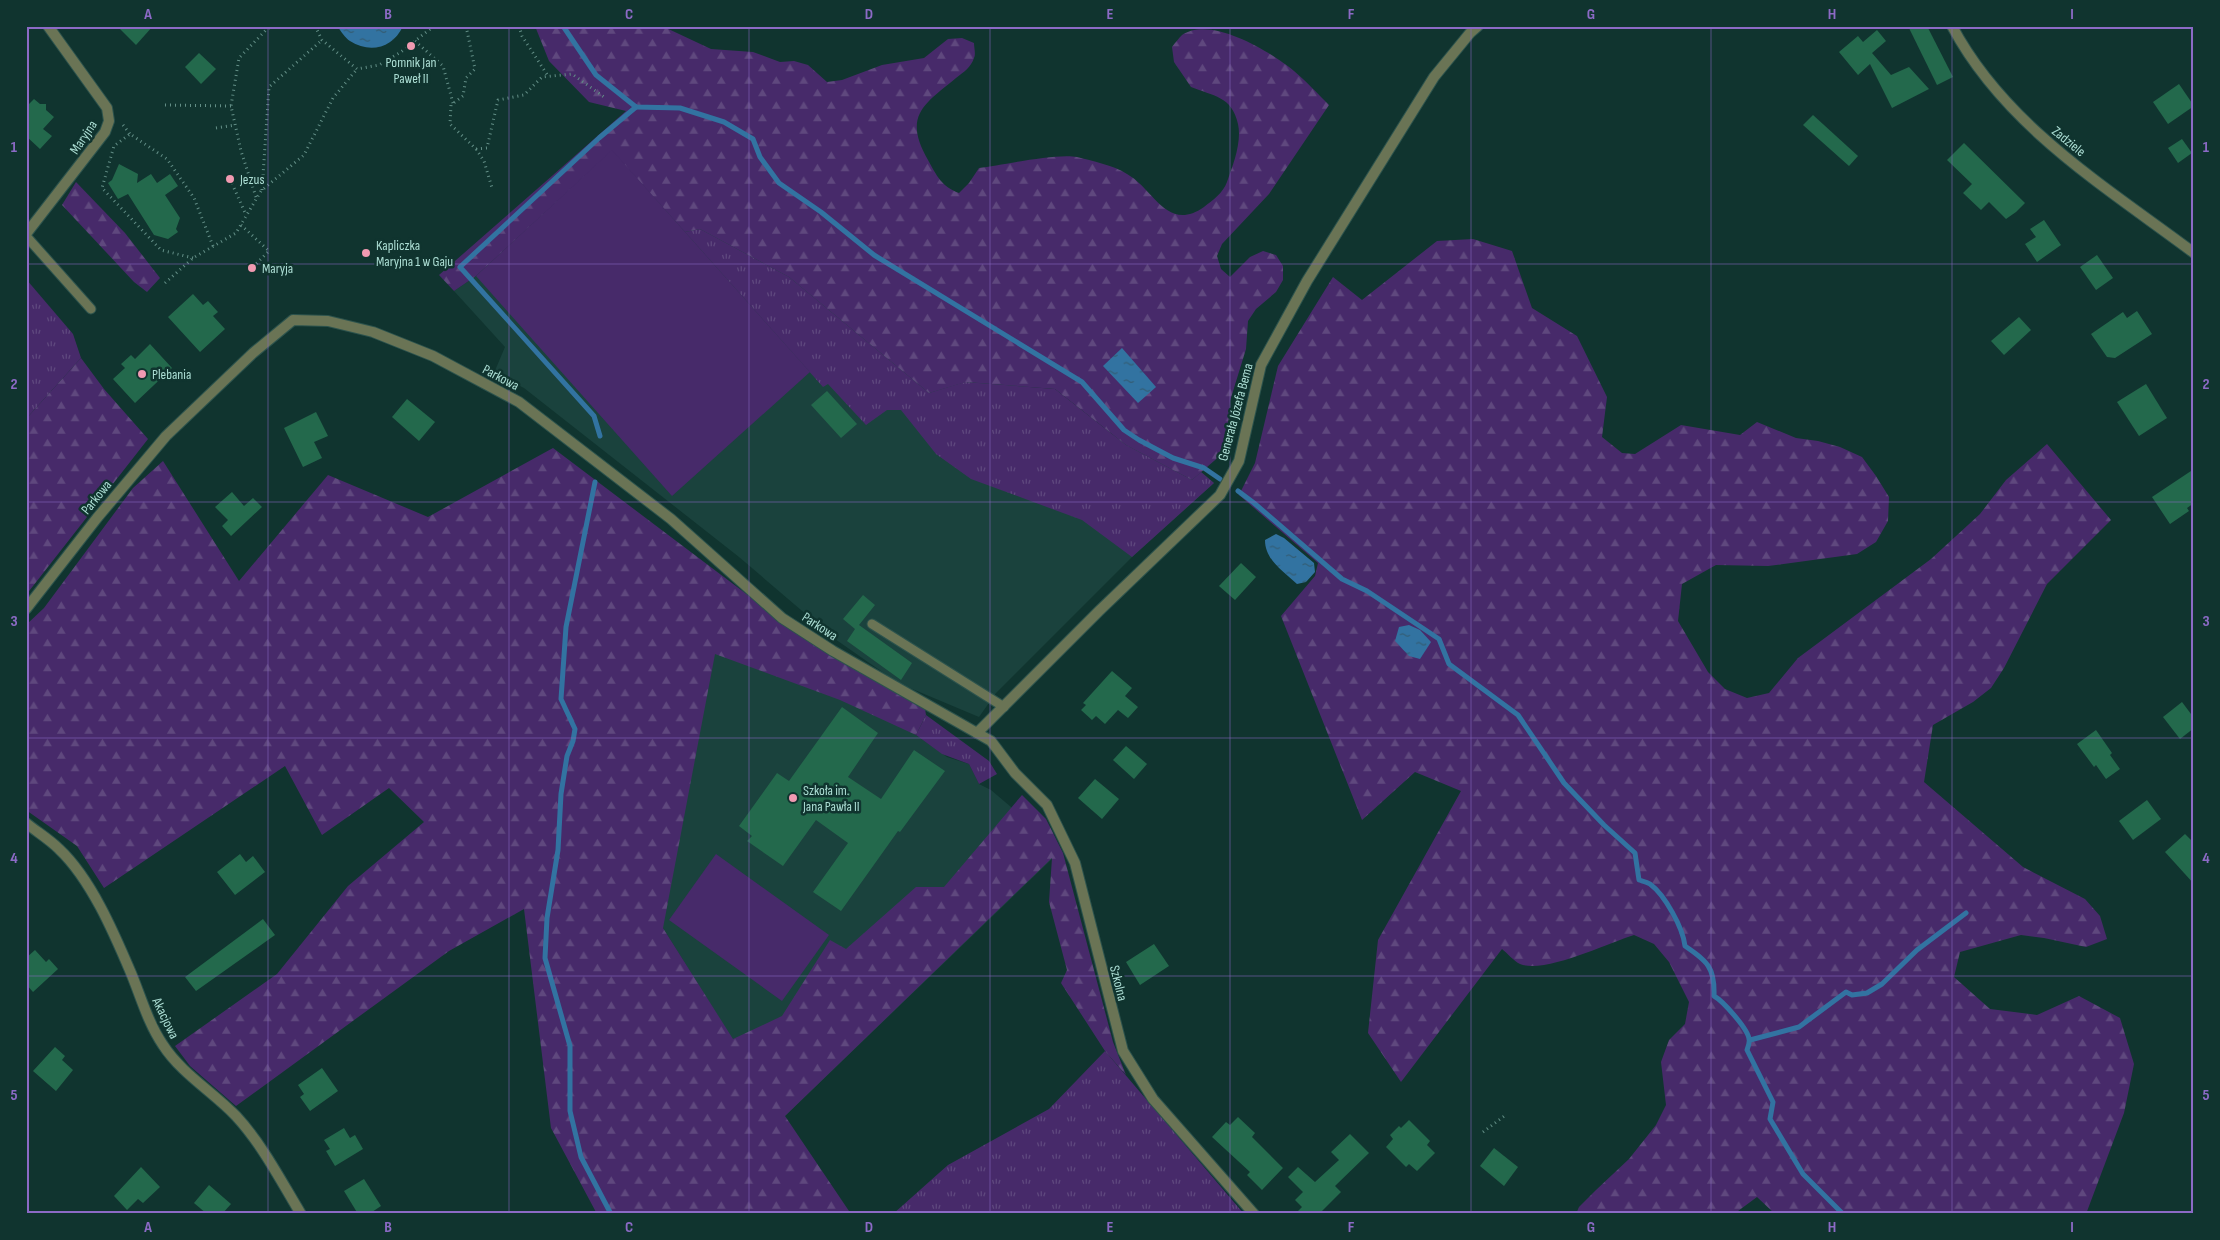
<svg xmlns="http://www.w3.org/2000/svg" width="2220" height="1240" font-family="'Sofia Sans Condensed',sans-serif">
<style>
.built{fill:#1a423d}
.grass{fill:url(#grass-tufts)}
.forest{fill:url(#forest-firs)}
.green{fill:#472a6a}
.water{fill:url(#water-ripples)}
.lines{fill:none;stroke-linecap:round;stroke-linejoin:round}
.stream{stroke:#3273a1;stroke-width:5}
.building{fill:#23694c}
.service-casing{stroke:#2c534d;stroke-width:11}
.minor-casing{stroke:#2c534d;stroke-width:12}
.tertiary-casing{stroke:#2c534d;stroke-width:12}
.path{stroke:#638f87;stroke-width:3;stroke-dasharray:1 4;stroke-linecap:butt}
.service{stroke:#6a7455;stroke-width:9}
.minor{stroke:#6a7455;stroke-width:10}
.tertiary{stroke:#6a7455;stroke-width:10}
.grid{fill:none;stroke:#8c6ac6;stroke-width:1;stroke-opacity:0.55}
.poi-dot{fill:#f19ab1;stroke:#10342f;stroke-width:2}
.labels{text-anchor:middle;stroke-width:5;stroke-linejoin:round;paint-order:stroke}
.poi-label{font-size:14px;fill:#acded4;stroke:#10342f;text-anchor:start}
.street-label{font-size:14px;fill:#acded4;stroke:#10342f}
.neatline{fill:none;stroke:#8c6ac6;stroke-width:2}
.grid-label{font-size:16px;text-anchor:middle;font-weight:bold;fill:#8c6ac6}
</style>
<defs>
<pattern id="grass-tufts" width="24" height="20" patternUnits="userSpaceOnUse" patternTransform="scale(1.25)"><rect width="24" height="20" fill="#472a6a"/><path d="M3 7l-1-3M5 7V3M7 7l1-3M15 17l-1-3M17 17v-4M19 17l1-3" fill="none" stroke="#5f487e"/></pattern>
<pattern id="forest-firs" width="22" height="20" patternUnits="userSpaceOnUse" patternTransform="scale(1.25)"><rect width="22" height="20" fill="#472a6a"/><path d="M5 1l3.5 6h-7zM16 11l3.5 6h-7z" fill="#5f487e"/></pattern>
<pattern id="water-ripples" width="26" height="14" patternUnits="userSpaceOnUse" patternTransform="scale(1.25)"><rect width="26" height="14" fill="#3273a1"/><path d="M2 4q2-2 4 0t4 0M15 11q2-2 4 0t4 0" fill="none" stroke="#335d75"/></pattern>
</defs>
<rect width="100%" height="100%" fill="#10342f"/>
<g class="built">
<path d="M612,150L1192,480L1201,472L1214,483L1132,557L996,693L979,717L898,683L835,639L739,557L524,388L494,373L505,347L454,291L476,276Z"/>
<path d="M608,498L916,735L947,757L969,764L979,784L991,790L1011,807L1053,858L785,1116L733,1040L663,928Z"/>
</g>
<g class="grass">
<path d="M700,229L789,277L929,393L965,382L1055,389L1126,445L1192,480L1201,472L1214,483L1132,557L1082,520L971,479L936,454L901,410H887L866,425L828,384L823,387L685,232Z"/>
<path d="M26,279L73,334L81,358L26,419Z"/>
<path d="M926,715L989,761L997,774L979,784L969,764L942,754L916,735Z"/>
<path d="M1105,1051L1244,1214H893L948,1165L1049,1109Z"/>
</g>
<g class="forest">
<path d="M535,26H662L711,49L753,52L780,62L794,61L808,65L827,82L842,80L882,65L924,58L948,39L962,38L974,43C974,48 976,54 974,58C971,67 964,72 956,78C923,105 903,116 928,160C937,176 941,186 959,193L969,183L979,168C1002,165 1057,153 1077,157C1092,161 1113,165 1127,174C1154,189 1167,233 1204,207C1213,200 1223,193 1227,182C1233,165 1242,142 1238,124C1232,96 1213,96 1191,87L1174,62L1172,47C1175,43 1179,38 1182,35C1211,15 1271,52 1294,71C1306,81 1318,94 1329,105L1269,194L1222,244L1217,256L1221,269L1230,277L1250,257L1263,251L1276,255L1283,266V280L1276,292L1256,309L1248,321L1246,349L1230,401L1227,441L1222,454L1192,480L1126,445L1055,389L966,382L929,393L789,277L700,229L685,232L612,151L476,276L454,291L439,275L626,111L589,102L549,61Z"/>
<path d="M76,182L125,233L160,278L147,292L134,282L62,205Z"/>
<path d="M1473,239L1512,251L1532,308L1577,336L1607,397L1602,437L1622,453L1635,454L1681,425L1740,435L1757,422L1796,438L1818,441L1840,447L1862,457L1876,476L1889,497L1888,521L1876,542L1857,554L1768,566L1716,565L1682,584L1678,621L1708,672L1725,689L1747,698L1769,693L1798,658L1931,559L1980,514L2006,480L2047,444L2111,520L2047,584L2004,668L1991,688L1973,702L1933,725L1924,782L2023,867L2085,899L2100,916L2107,939L2086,947L2044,938L2021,935L1960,952L1954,977L1990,1009L2037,1015L2079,996L2120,1018L2134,1064L2124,1113L2086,1214H1775L1757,1197L1734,1214H1576L1579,1207L1596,1190L1629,1159L1656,1125L1666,1105L1661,1062L1669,1040L1685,1024L1689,1002L1669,962L1654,944L1634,935C1608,943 1545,974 1520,964C1514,961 1507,953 1502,949L1401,1082L1368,1033L1378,940L1461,791L1415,772L1362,820L1281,616L1315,576L1318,563L1239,495L1255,463L1278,366L1333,277L1362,300L1437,241Z"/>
<path d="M81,358L104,389L148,439L26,595V419Z"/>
<path d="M553,448L806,639L925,709L926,715L916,735L840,700L715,654L663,928L733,1039L782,1016L830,940L846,949L916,887H944L1022,795L1046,819L1063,853L1113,1042L1126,1075L1105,1051L1061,983L1067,970L1049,902L1052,858L785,1116L851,1214H597L551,1128L524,909L449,951L236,1106L190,1066L175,1046L277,974L348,886L424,822L389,788L322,835L285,766L104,888L77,846L26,810V625L44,608L133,488L163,461L239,581L328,475L428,517Z"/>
</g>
<g class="green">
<path d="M612,150L810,372L672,496L476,276Z"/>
<path d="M716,854L829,935L782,1001L669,920Z"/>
</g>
<g class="water">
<path d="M337,26H403C393,48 370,54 350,41C345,38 341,31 337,26Z"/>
<path d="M1122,348L1156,387L1138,403L1103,366Z"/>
<path d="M1276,534L1284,538L1314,563L1315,572L1306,582L1297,584C1283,571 1265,560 1265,540Z"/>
<path d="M1409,625L1420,630L1431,642L1420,659L1409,656L1395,641L1399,627Z"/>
</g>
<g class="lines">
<g class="stream">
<path d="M563,26L596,75L636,107L680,108L724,122L753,139L760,157L779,183L821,212L874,255L1082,382L1124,430L1139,440L1173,458L1204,468L1220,479"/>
<path d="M600,436L594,416L460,267L599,138L636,107"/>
<path d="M595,482L566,627L561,699L575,729L573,741L567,756L561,794L558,850L547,918L545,958L570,1046V1111L581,1157L611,1214"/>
<path d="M1238,491L1254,503L1342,579L1367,591L1439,639L1449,664L1518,715L1564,783L1604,825L1635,853L1639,880C1642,881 1647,882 1650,884C1665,895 1683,928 1685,946C1707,961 1715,967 1714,996C1723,1001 1748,1029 1749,1039C1750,1042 1748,1047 1747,1050L1773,1102L1770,1119L1803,1174L1843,1214"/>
<path d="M1750,1040L1799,1027L1846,992L1852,995L1867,993L1882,984L1917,950L1966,913"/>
</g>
</g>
<g class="building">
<path d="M117,26H153L136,45Z"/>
<path d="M1908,26H1927L1953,77L1937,85Z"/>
<path d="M1877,30L1886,41L1872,53L1891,75L1909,67L1929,89L1892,108L1870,64L1858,75L1839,52L1858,36L1863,42Z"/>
<path d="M199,53L216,69L201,84L185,67Z"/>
<path d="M2179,84L2194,106L2168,124L2153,102Z"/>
<path d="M34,99L40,104H46V110L54,117L43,129L52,136L40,149L26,136V107Z"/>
<path d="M1813,115L1858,156L1849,166L1803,125Z"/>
<path d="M2182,139L2192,153L2178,163L2168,148Z"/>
<path d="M1964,143L2025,203L2016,212L2006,219L1989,202L1981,210L1963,193L1972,184L1947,160Z"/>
<path d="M119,164L138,174L137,183L151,174L157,183L170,174L178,186L165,195L180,218L176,229L178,232L168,239L154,235L128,194L118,199L108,183L112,180Z"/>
<path d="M2044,220L2061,245L2037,262L2025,244L2036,237L2030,229Z"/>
<path d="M2097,255L2113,278L2096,290L2080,267Z"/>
<path d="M193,294L203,305L208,301L218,312L213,316L225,329L200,352L168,317Z"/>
<path d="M2137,311L2152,334L2115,358L2107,357L2091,334L2123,312L2127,318Z"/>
<path d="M2019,317L2031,330L2004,355L1991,341Z"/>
<path d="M150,344L172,368L135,403L113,379L125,368L121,364L131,355L135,359Z"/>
<path d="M2146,384L2167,418L2139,436L2117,402Z"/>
<path d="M827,391L857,424L841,438L811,405Z"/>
<path d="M407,399L435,422L419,441L392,417Z"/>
<path d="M316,412L328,436L314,442L322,458L303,467L284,428Z"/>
<path d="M2194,469V503L2187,508L2189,511L2170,524L2152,497Z"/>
<path d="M232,492L244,506L253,498L262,507L231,536L222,526L228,520L215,507Z"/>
<path d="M1241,563L1256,577L1235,600L1219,586Z"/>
<path d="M863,595L875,605L859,625L912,663L901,680L847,641L855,629L843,619Z"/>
<path d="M1112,671L1132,688L1125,696L1138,707L1128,718L1118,710L1105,724L1096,716L1092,720L1081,710L1086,705L1083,703Z"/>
<path d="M2182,702L2194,718V728L2180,739L2163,717Z"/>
<path d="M842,707L878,733L848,777L881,799L914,750L945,771L900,832L898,831L841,911L813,892L848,843L816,820L783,866L747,841L752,836L739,826L777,773L789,781Z"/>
<path d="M2096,730L2112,753L2110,755L2120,769L2106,779L2096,765L2094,767L2077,744Z"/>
<path d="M1126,746L1147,764L1134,779L1113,760Z"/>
<path d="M1095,779L1119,799L1102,819L1078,798Z"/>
<path d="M2147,800L2161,819L2133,840L2119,821Z"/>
<path d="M2185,834L2194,843V884L2165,852Z"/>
<path d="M240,854L246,862L253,856L265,872L235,895L217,872Z"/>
<path d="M263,919L275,935L196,991L185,977Z"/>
<path d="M1154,944L1169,966L1140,985L1126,962Z"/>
<path d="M35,950L46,962L49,959L58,969L33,992L26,984V958Z"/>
<path d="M55,1047L65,1056L62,1060L73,1070L56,1091L33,1071Z"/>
<path d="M322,1068L338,1091L310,1111L300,1097L304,1094L298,1085Z"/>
<path d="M1238,1117L1255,1133L1252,1137L1283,1168L1262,1190L1247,1175L1250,1172L1212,1137L1226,1122L1230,1125Z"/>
<path d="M1409,1120L1430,1141L1427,1145L1435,1153L1417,1171L1409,1164L1406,1167L1386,1147L1393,1139L1390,1135L1399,1126L1401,1128Z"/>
<path d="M344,1128L350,1138L355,1135L363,1149L335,1166L326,1151L330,1149L324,1140Z"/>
<path d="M1350,1134L1369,1153L1335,1186L1341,1192L1319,1214H1295L1302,1207L1295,1200L1303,1192L1288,1177L1298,1167L1315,1182L1339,1160L1331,1152Z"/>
<path d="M1494,1148L1518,1167L1504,1186L1480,1166Z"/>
<path d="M141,1167L160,1187L143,1203L138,1199L127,1210L114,1196Z"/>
<path d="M364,1179L381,1206L369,1214H358L344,1191Z"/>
<path d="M209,1185L231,1204L222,1214H207L194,1203Z"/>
</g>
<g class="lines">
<g class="service-casing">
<g id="service">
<path d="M26,236L91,309"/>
<path d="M872,624L1004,707"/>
</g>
</g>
<g class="minor-casing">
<g id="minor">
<path d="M26,234L105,132L109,121L107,108L48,26"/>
<path d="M26,609L97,518L166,436L253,353L293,320L328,321L373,332L433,356L519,402L671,519L782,618L833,651L991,741L1015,773L1047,805L1075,863L1123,1051L1153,1099L1254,1214"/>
<path d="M977,733L1099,611L1220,495L1239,461L1261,365L1307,281L1434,77L1470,33L1478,26"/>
<path d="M26,823C37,832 49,839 59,849C91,879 114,933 131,973C141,997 148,1023 163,1045C181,1073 213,1092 236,1116C262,1144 281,1181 301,1214"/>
</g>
</g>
<g class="tertiary-casing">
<path id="tertiary" d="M1952,26C2005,126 2106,187 2194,253"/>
</g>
<g class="path">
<path d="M315,26L322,40L357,69L379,65L401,52L434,26"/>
<path d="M466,26L475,69L466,78L463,96L451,105L450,124L476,149L484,161L492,188"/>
<path d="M519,26L522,36L548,76"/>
<path d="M415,41L443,66L453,103"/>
<path d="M165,105L231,106"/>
<path d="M123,125L130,134"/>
<path d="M216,128L235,125"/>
<path d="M476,149L487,148L498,100L524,95L542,77L572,74L604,97"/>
<path d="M230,179L246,215"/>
<path d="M262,190L269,87L322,40"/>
<path d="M256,197L241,151L231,106L239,58L267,29L272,26"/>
<path d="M241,225L269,251L252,268"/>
<path d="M193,258L161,250L102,188L114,146L130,134L167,159L194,198L213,246"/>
<path d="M165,283L193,258L236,233L261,191L304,155L333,98L357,69"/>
<path d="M1483,1132L1507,1114"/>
</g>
<use href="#service" class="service"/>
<use href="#minor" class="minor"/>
<use href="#tertiary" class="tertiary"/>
</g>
<path class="grid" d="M268,26V1214M509,26V1214M749,26V1214M990,26V1214M1230,26V1214M1471,26V1214M1711,26V1214M1952,26V1214M26,264H2194M26,502H2194M26,738H2194M26,976H2194"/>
<g class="poi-dot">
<circle cx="411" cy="46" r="5"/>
<circle cx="230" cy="179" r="5"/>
<circle cx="366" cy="253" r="5"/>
<circle cx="252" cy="268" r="5"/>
<circle cx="142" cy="374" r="5"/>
<circle cx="793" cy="798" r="5"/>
</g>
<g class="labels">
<g class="poi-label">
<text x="411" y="67" text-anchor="middle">Pomnik Jan<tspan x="411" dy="16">Paweł II</tspan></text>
<text x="240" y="184">Jezus</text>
<text x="376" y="250">Kapliczka<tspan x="376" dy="16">Maryjna 1 w Gaju</tspan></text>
<text x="262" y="273">Maryja</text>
<text x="152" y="379">Plebania</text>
<text x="803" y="795">Szkoła im.<tspan x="803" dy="16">Jana Pawła II</tspan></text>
</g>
<g class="street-label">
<text transform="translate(83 137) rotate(-56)" y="5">Maryjna</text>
<text transform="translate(2069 141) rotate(39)" y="5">Zadziele</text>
<text transform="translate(501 377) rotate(28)" y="5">Parkowa</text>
<text transform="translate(1235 412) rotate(-75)" y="5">Generała Józefa Bema</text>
<text transform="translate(96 497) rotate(-51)" y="5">Parkowa</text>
<text transform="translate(820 626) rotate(33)" y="5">Parkowa</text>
<text transform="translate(1119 983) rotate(76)" y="5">Szkolna</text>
<text transform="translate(166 1018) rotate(64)" y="5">Akacjowa</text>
</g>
</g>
<rect width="2220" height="1240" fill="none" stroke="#10342f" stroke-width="55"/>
<rect x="28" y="28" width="2164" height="1184" class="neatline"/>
<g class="grid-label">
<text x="148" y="19">A</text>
<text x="388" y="19">B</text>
<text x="629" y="19">C</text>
<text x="869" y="19">D</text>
<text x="1110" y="19">E</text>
<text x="1351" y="19">F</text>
<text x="1591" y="19">G</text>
<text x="1832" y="19">H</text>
<text x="2072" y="19">I</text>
<text x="14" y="152">1</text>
<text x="2206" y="152">1</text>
<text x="14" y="389">2</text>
<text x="2206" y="389">2</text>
<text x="14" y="626">3</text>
<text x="2206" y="626">3</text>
<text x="14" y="863">4</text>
<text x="2206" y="863">4</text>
<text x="14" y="1100">5</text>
<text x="2206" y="1100">5</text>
<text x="148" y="1232">A</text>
<text x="388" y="1232">B</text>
<text x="629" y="1232">C</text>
<text x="869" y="1232">D</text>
<text x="1110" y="1232">E</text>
<text x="1351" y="1232">F</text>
<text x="1591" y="1232">G</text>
<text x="1832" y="1232">H</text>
<text x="2072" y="1232">I</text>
</g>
</svg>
